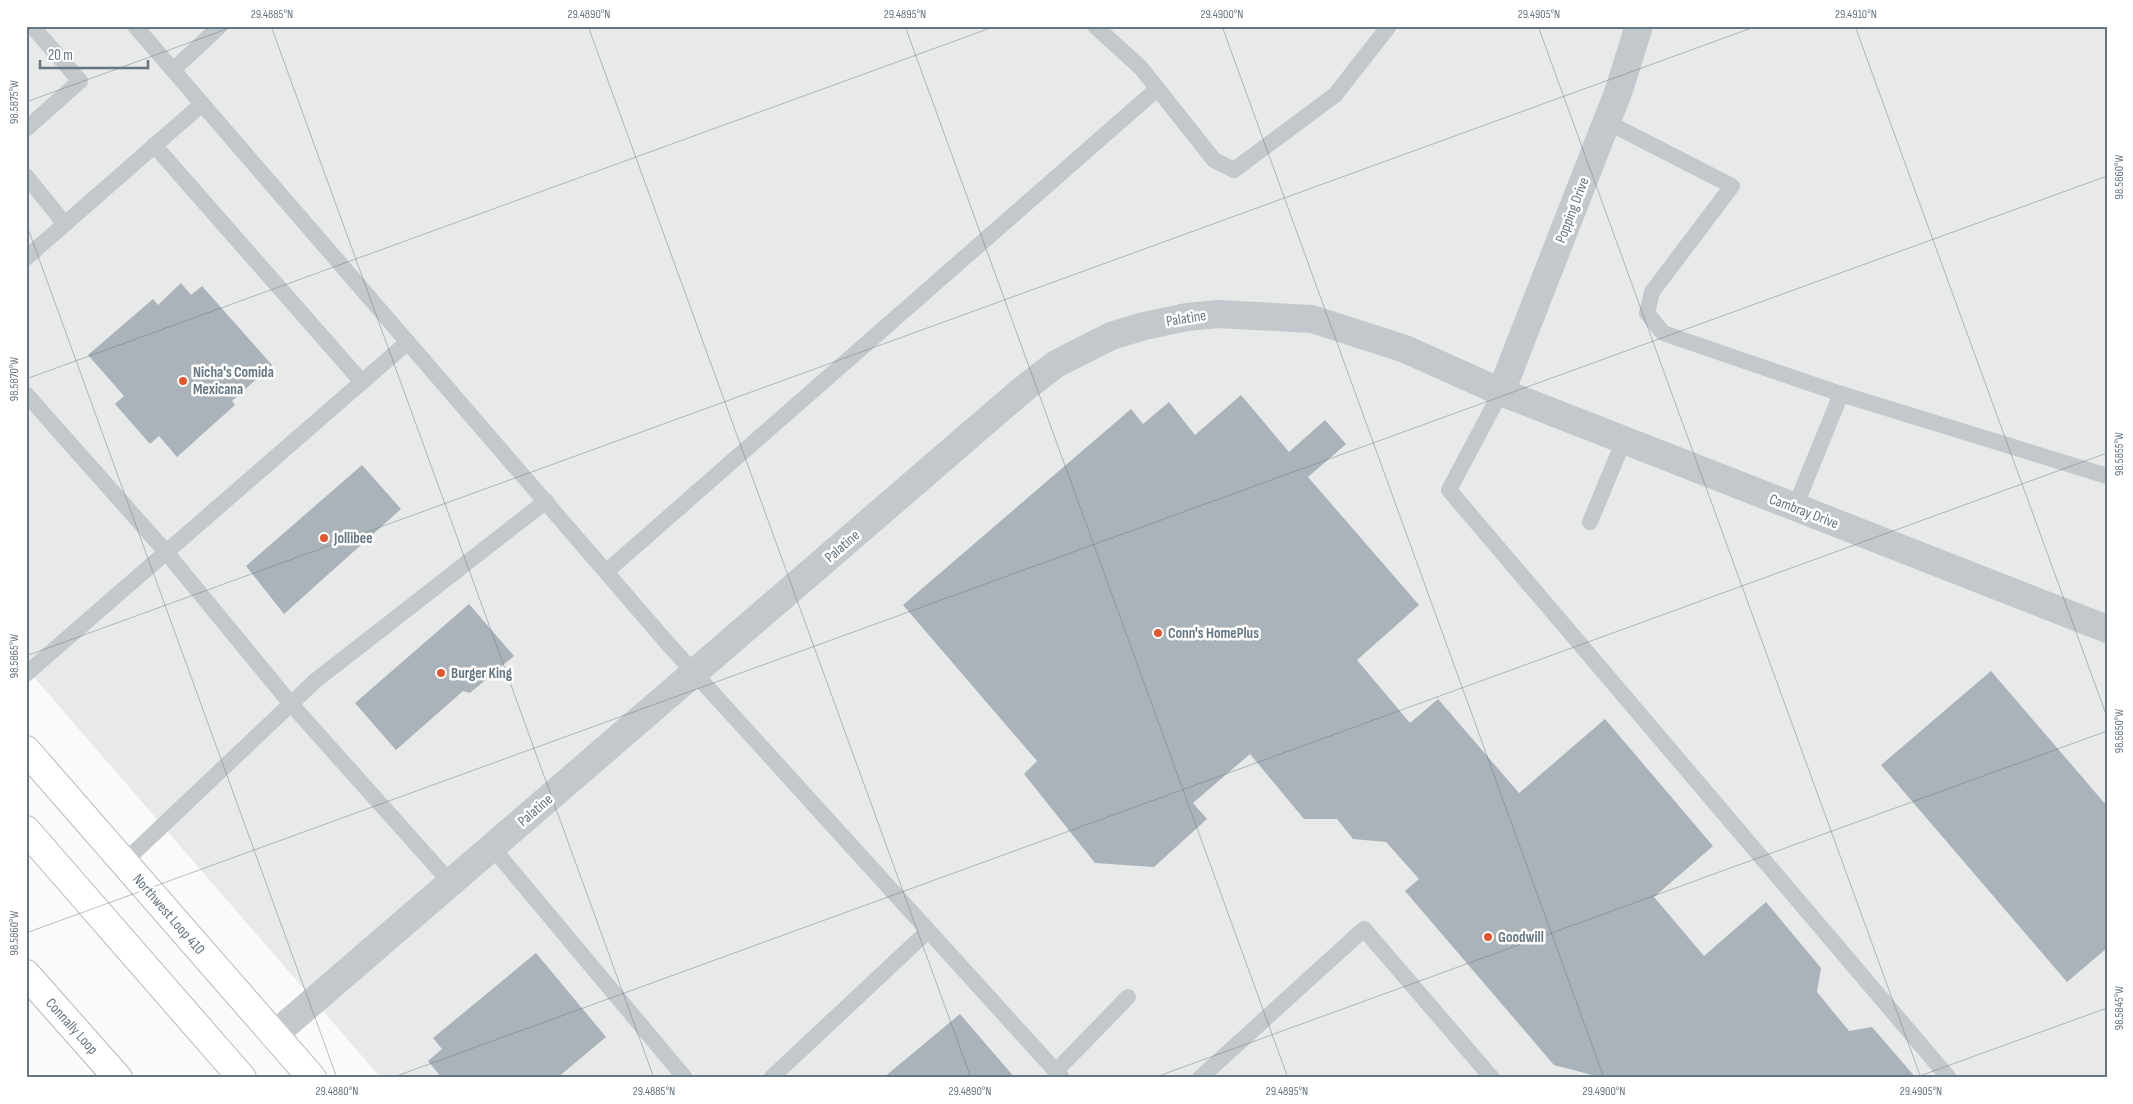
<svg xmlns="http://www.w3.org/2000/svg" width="2133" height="1104" font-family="'Sofia Sans Condensed',sans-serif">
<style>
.built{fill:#e8e9e9}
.building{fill:#aab3b9}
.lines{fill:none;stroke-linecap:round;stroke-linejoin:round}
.secondary-casing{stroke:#b3babf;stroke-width:30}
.motorway-casing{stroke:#b4b9bd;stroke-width:30}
.service{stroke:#c3c8cc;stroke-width:16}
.minor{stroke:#c3c8cc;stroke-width:28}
.secondary{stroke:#fff;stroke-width:28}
.motorway{stroke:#fff;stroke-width:28}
.ticks{fill:none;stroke:#657683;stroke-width:1;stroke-opacity:0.45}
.poi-dot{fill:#e4572e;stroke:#fff;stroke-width:2}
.labels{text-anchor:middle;stroke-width:5;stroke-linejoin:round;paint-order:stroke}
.street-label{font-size:15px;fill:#657683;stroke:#fff}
.poi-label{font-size:15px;font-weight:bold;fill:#657683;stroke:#fff;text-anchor:start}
.neatline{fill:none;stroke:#657683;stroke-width:2}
.ticks-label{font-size:12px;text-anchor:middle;fill:#657683}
</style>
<rect width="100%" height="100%" fill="#fafaf8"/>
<path class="built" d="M26,26H2107V1078H381L26,668Z"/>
<g class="building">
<path d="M181,283L191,295L202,286L272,365L232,401L235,405L177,457L159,436L150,444L115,404L124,396L88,355L153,299L158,305Z"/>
<path d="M1241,395L1289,452L1325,420L1346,444L1308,477L1419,605L1357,660L1410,723L1438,699L1519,793L1605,719L1713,846L1654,897L1704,956L1766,902L1821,968L1817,992L1849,1031L1872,1027L1916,1078L1596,1076L1554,1065L1405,891L1419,879L1386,842L1353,839L1337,819H1304L1250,754L1193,803L1207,819L1154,867L1095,863L1024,774L1037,761L903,605L1131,409L1143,424L1169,402L1195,435Z"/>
<path d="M362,465L401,509L284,614L246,566Z"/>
<path d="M469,604L514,656L470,693L463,691L396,750L355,703Z"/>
<path d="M1991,671L2107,806V948L2067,982L1881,765Z"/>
<path d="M536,953L606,1037L557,1078H442L428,1061L442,1049L433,1038Z"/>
<path d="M960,1014L1015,1078H883Z"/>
</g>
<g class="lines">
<g class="secondary-casing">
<path id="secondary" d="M26,750L312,1078"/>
</g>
<g class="motorway-casing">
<g id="motorway">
<path d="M26,830L242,1078"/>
<path d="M26,974L118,1078"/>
</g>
</g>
<g class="service">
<path d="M135,26L669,645L1062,1078"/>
<path d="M1095,26L1141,68L1214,160L1234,170L1335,95L1389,26"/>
<path d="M173,70L220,26"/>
<path d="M1607,122L1732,186L1652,292L1647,313L1663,333L1841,394L2107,476"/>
<path d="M26,129L80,81L32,26"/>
<path d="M154,145L362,382"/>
<path d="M26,176L65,224"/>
<path d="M26,258L202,104"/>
<path d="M1501,392L1449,490L1949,1078"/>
<path d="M26,394L166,552L291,704L451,883"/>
<path d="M1795,507L1841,394"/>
<path d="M1590,522L1624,440"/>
<path d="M607,571L1157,89"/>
<path d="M26,674L408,342"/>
<path d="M492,847L685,1078"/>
<path d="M124,862L315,681L546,501"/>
<path d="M1056,1071L1128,997"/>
<path d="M771,1078L928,931"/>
<path d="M1200,1078L1364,929L1492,1078"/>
</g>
<g class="minor">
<path d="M1501,392L1619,90L1639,26"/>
<path d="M274,1035L1021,391L1056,364L1111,336L1144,326L1187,317L1218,314L1312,319L1405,349L1501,392L2107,629"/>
</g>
<use href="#secondary" class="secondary"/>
<use href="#motorway" class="motorway"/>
</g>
<path class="ticks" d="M271,26L654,1078M588,26L971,1078M905,26L1288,1078M1222,26L1604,1078M1538,26L1921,1078M1855,26L2107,717M26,102L235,26M26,223L337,1078M26,379L996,26M26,656L1757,26M26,933L2107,176M391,1078L2107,453M1153,1078L2107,731M1914,1078L2107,1008"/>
<g class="poi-dot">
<circle cx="183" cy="381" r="5"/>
<circle cx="324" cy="538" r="5"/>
<circle cx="1158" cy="633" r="5"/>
<circle cx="441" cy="673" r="5"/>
<circle cx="1488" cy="937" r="5"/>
</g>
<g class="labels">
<g class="street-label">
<text transform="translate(1572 210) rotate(-69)" y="5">Popping Drive</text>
<text transform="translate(1186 318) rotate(-9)" y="5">Palatine</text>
<text transform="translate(1804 511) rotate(21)" y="5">Cambray Drive</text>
<text transform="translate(842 546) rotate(-41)" y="5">Palatine</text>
<text transform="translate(535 810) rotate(-41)" y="5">Palatine</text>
<text transform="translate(169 914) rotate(49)" y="5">Northwest Loop 410</text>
<text transform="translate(72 1026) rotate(48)" y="5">Connally Loop</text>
</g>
<g class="poi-label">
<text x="193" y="377">Nicha's Comida<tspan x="193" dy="17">Mexicana</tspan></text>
<text x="334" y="543">Jollibee</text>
<text x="1168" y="638">Conn's HomePlus</text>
<text x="451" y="678">Burger King</text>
<text x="1498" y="942">Goodwill</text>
</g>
</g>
<rect width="2133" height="1104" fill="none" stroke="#ffffff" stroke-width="55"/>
<path d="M40 60v8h108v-8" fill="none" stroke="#657683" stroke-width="2.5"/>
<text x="48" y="60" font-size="15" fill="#657683" stroke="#ffffff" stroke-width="4" paint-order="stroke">20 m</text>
<rect x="28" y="28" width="2078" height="1048" class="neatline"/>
<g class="ticks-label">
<text x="272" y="18">29.4885°N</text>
<text x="589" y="18">29.4890°N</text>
<text x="905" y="18">29.4895°N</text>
<text x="1222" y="18">29.4900°N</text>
<text x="1539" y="18">29.4905°N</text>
<text x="1856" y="18">29.4910°N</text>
<text transform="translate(14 102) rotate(-90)" y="4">98.5875°W</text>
<text transform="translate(2119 177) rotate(-90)" y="4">98.5860°W</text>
<text transform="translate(14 379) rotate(-90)" y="4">98.5870°W</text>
<text transform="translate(2119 454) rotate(-90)" y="4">98.5855°W</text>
<text transform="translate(14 656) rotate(-90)" y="4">98.5865°W</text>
<text transform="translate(2119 731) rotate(-90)" y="4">98.5850°W</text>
<text transform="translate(14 933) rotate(-90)" y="4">98.5860°W</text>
<text transform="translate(2119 1008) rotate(-90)" y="4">98.5845°W</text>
<text x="337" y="1095">29.4880°N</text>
<text x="654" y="1095">29.4885°N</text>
<text x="970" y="1095">29.4890°N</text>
<text x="1287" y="1095">29.4895°N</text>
<text x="1604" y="1095">29.4900°N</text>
<text x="1921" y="1095">29.4905°N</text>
</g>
</svg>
